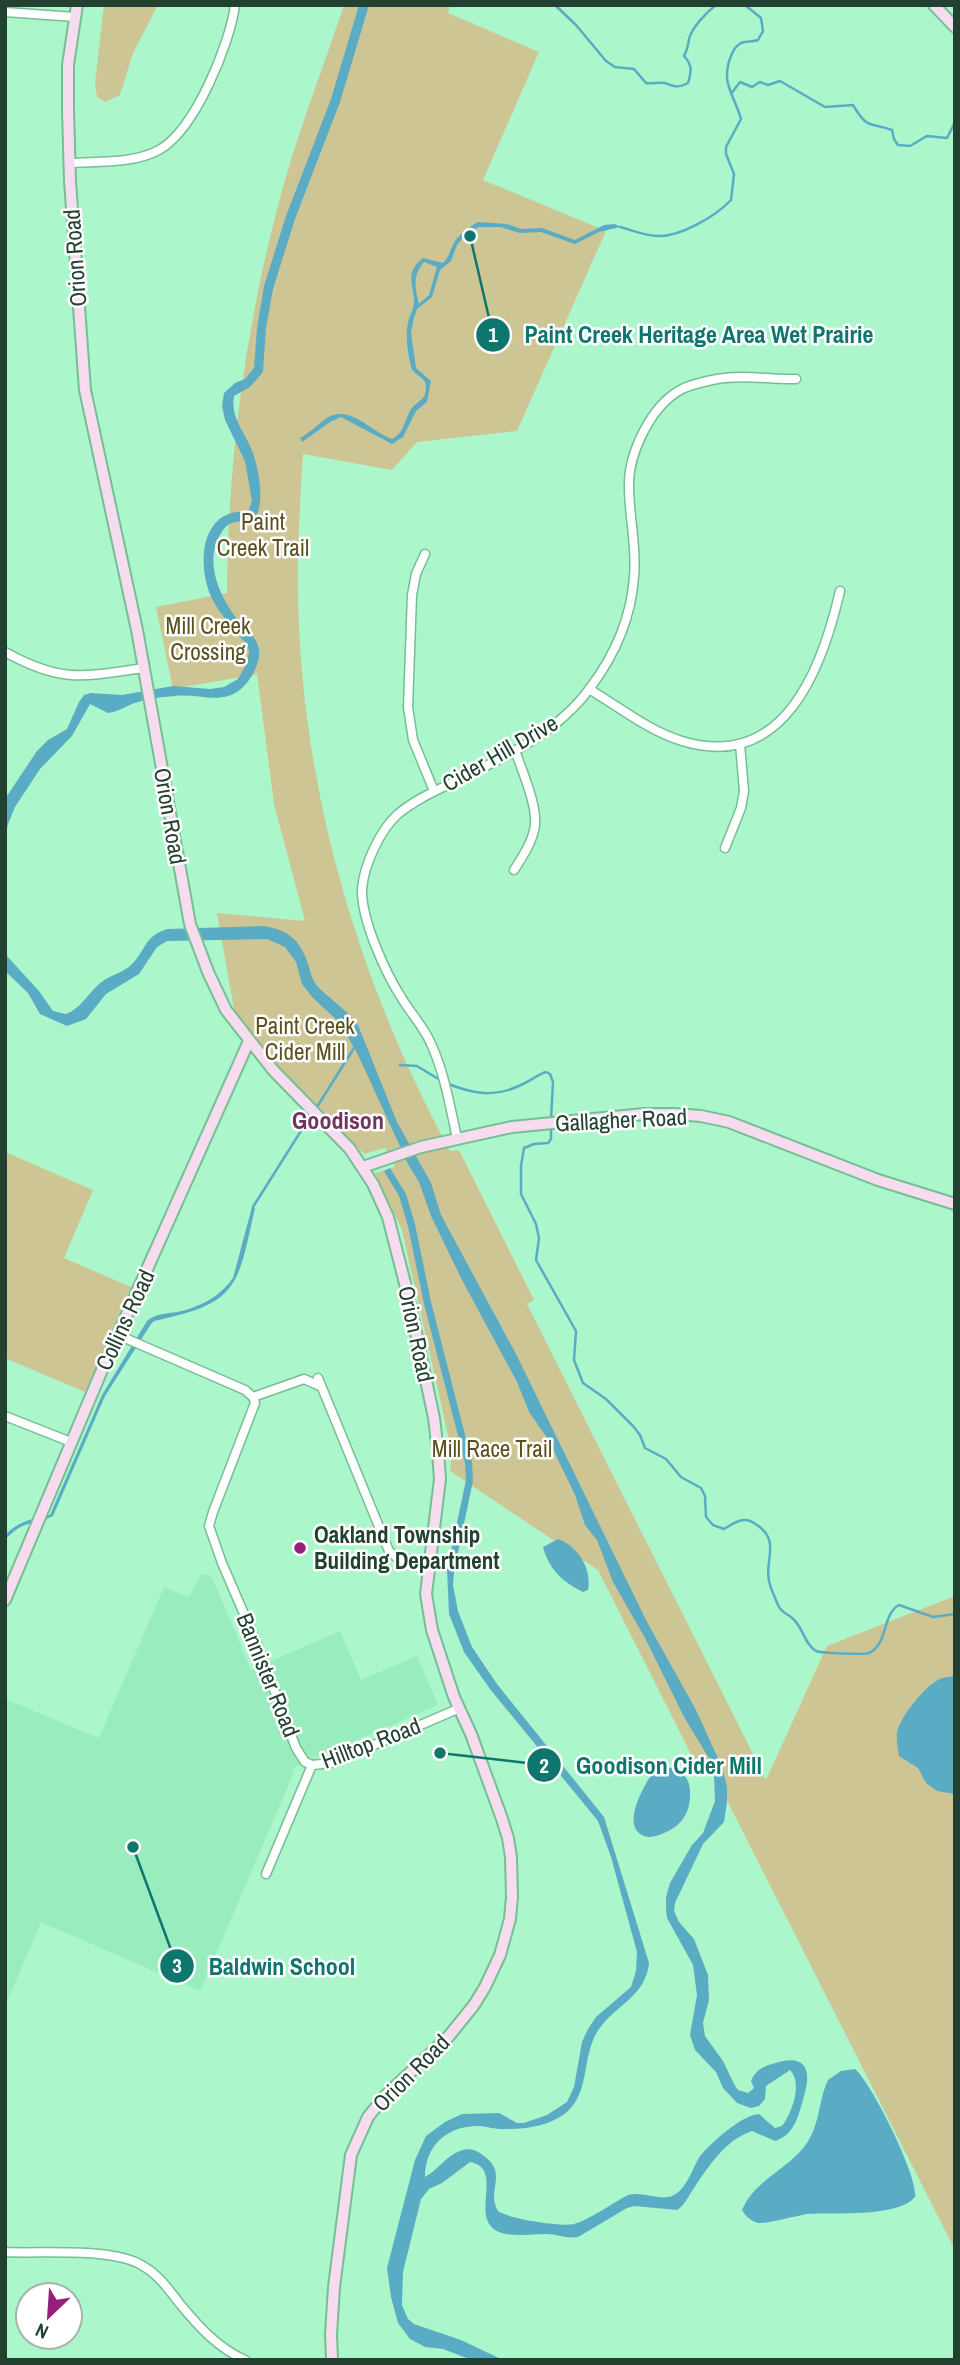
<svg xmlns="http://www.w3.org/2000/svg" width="960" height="2365" font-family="'Archivo Narrow',sans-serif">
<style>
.built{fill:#99ecbe}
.green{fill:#cec594}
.water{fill:#5aacc4;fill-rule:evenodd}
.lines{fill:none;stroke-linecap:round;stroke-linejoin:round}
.stream{stroke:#5aacc4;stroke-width:2.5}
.street-casing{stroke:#75be96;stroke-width:11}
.secondary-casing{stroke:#75be96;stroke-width:14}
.street{stroke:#fff;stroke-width:8}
.secondary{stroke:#f7dcef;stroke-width:10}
.poi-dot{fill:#951f7b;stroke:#fff;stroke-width:2.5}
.labels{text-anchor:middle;stroke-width:5;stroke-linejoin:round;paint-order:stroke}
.street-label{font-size:23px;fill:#234131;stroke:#fff}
.park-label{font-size:23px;fill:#5a511e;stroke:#fff}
.poi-label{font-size:23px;font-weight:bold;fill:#234131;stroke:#fff;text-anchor:start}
.neighbourhood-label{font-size:24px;font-weight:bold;fill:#703660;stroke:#fff}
.leader{fill:none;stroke:#0f766e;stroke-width:2.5}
.callout-dot{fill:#0f766e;stroke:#fff;stroke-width:2.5}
.mark-label{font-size:21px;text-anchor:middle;font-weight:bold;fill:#fff}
.callout-label{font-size:24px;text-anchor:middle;font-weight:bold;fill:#0f766e;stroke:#fff;stroke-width:5;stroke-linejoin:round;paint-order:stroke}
</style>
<rect width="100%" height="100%" fill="#acf6cc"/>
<path class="built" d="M201,1574L210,1575L213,1579L251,1670L340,1631L361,1680L417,1656L438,1705L292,1768L294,1772L200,1991L41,1922L5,2006V1699L99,1738L164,1587L189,1597Z"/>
<g class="green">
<path d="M104,5H158L133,53L120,95L105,102L97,97L95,83Z"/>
<path d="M344,5H450L448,13L539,52L483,180L606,231L517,431L417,442L392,470L303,454C300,502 297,550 298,598C302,792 358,981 450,1151L459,1150L534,1300L527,1304L766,1780L827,1646L955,1596V2250L709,1765L694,1760L598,1570L450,1471L452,1453L402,1230L375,1173L395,1167L385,1148L364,1154L276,1065L235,1015L217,913L305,921L274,804L257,674L173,689L156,607L227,593C228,455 246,321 283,187C300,126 324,66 344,5Z"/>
<path d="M5,1152L93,1190L64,1258L131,1287L85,1392L5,1358Z"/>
</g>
<g class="water">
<path d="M359,5H369L340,102L295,219L273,289L266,328L263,372L250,387L234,396C230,418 246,433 253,453C259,471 267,510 251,522C237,521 227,521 220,535C205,561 218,593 234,615C242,626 257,635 259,650C261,662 251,680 242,688C223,706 198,693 175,696C163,697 149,698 138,702C127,705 119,712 108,713L90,704L72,736L40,769L15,807L8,824L5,839V799L37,751L48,740L67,729L79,702L84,695L91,693L122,695L173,686L210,689L224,687L238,679L247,663L249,652L247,645C234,629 217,612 209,592C197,559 203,507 248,512L252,501L245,461L225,420L222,406L224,393L235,383L245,379L254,368L257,328L264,286L286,216L331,99Z"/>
<path d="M478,222L507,224L521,229L542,228L575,240L604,225L615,224L620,227L599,232L575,244L541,232L520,233L500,227H479L467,233L457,245L451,261L440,270L432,297L417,309L414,318L411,332L416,368L431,381L427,402L416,411L403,437L392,444L341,417L330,422L302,442L300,438C310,433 318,424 327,418C348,405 368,428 387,437L392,439C405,433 404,419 412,408C419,400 426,400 426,387C427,377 413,376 411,366C408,354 405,336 408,323C409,316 414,309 414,302C414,284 404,273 423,258L443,263C448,258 449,254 452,247C457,235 466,229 478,222ZM424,262L437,267L429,295L419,304C415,288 412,276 424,262Z"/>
<path d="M263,926C290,930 301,941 309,967C311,975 313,981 318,987C331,1000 347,1010 358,1025L397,1122L431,1183L441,1215L516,1354L647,1622L696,1710L722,1767L727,1787V1802L724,1822L703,1844L675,1903L674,1911L679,1922L694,1939L708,1975L709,2000L703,2023L705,2036L723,2061L734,2084L738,2090L748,2093L754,2088L751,2081C755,2071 762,2067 772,2064C803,2053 813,2066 804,2096C799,2114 795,2135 775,2141L752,2131C725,2140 709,2166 694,2188C688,2196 686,2204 677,2210L634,2206L627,2208L578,2237C566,2239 557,2234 546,2234C532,2234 515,2237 502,2233C465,2221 507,2169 470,2162L442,2183L429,2189L421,2199L403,2272L402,2305L408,2319L414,2324L461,2340L503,2360H472L443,2349L425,2347L410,2339L398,2323L391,2297L387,2268L415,2160L426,2136L445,2122L462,2114L499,2113L517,2123H524L547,2115L567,2102L574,2087L582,2042L588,2029L596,2017L631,1987L636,1971L637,1952L611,1857L598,1821L490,1689L464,1652L449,1614L447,1570L466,1480L465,1463L424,1304L408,1226L399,1196L384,1171L390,1168L406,1194L415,1224L431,1302L472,1462L473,1481L454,1571L453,1585L458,1611L472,1647L497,1684L604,1817L649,1963C646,1994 620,2003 602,2025C580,2051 592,2090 567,2112C550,2126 528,2129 506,2129C498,2130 489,2127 480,2126C448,2125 425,2145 425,2177C438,2170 446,2156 460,2151C467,2148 474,2149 480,2153C511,2173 485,2189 498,2211C509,2219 562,2227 574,2224C589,2220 614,2202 628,2195C642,2191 659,2201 672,2196C688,2189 692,2167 701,2155C712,2142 742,2115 759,2114L775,2128L782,2126C792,2113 803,2083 790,2070L766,2086L765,2099L759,2106L751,2108L737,2103L723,2088L716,2072L695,2050L690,2035L697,1995L693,1965L667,1918L666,1910V1897L670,1883L692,1845L703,1833L715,1801L714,1774L710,1760L684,1717L645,1638L613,1582L597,1540L585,1525L575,1495L548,1439L529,1412L517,1382L462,1280L431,1216L419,1182L409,1166L359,1057L340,1023L313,998L302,984L296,962L285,947L267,939L167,941L157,947L139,974L106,994L86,1019L67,1026L40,1014L28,993L5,971V954L39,991L53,1011L66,1014C80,1009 88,994 99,984C109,975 124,973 133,963C147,948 144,936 168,929Z"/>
<path d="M252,1207L255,1208C237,1288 239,1303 154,1321L151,1324L105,1396L53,1516C32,1527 25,1518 5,1540V1535C19,1521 32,1519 50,1515L102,1395L147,1321C157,1312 173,1314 186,1310C205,1304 221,1295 233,1278Z"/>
<path d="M558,1539C578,1546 592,1569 588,1590L583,1592C562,1582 549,1569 543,1547Z"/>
<path d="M955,1676V1794L937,1791L926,1783L918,1768L899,1756C898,1749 896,1741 897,1733C899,1718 925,1686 938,1680C943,1677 949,1677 955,1676Z"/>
<path d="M664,1766C678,1770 689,1774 690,1790C691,1812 683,1825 664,1833C657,1836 649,1839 642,1835C620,1824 647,1779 657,1767Z"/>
<path d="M855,2069C871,2082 919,2178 915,2197C897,2218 834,2212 807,2214C796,2216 766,2224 758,2223C751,2221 745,2216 742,2210C755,2180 785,2171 804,2147C820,2128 818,2101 828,2080L841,2071Z"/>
</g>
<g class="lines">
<g class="stream">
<path d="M555,5L576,25L606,61L615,67L634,69L646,83C652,84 660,82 665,83C675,87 678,88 688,83C692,70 692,65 684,56C688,49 688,45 689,39C692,27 707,12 716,5"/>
<path d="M731,94L740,82L752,87L760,82L768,85L780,81L825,107L853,105C868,130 869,122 892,130L894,139L898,145L910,146L927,136L947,138L955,122"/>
<path d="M620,227C632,230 645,236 658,236C680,237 716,216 731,200L734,174L726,154V147L741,119C734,94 720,83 731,56C733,50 736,46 741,43C746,41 753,42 758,40L763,31L761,18L745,5"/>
<path d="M400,1065L417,1066L440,1080"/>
<path d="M446,1083C473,1094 494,1098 521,1085C530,1081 537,1075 546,1072L550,1074L553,1082L551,1119"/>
<path d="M315,1110L354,1048"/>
<path d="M551,1126V1139L548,1143L534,1144L524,1148L521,1166V1194L536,1224L539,1238L536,1260L576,1331L574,1360L583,1383L606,1399L633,1426L640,1435L645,1448L666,1459L681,1477L701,1488L705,1496L706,1517L713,1525L724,1529C736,1522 744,1515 757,1525C783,1543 761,1563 771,1588C773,1593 777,1603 779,1607C783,1614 791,1615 795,1621C803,1629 806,1646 816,1651C821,1653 865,1655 869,1653C888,1645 882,1614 899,1605L933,1617L955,1614"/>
<path d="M253,1207L311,1115"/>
</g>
<g class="street-casing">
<g id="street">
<path d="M5,12L75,17"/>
<path d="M69,163C99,161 133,164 159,150C195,130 230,44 235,5"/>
<path d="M425,554L416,574L412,595L408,707L413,740L434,791"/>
<path d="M5,652C61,683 83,677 143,668"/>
<path d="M589,689C619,707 649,731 682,741C784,772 822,669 840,591"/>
<path d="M725,848L741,808L744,791L740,744"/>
<path d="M514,870C523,856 533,841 535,825C537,804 522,771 515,750"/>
<path d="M457,1138C450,1107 445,1075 432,1046C425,1028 411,1014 401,997C385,972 361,919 362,889C364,865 380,830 398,814C417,798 440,789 462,778C509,755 559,731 590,688C615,655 631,618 634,577C637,546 629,517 629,487C628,454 651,405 682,389C692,384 707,381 717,379C744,374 770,380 796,379"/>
<path d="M118,1335L245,1390L253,1397"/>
<path d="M318,1378L389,1551L396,1557L429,1564"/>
<path d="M253,1397L255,1403L213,1512L209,1526L222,1563L257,1644L296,1748L305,1762L312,1765"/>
<path d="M253,1397L304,1379L320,1386"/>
<path d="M5,1416L71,1442"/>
<path d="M312,1765L332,1763L460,1708"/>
<path d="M266,1874L312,1765"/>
<path d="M5,2252C41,2254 114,2247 143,2266C159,2275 169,2290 180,2304C199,2327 218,2348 245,2360"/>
</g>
</g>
<g class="secondary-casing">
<g id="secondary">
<path d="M77,5L68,65V109L70,181L85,390L137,630L190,924L208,972L226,1010L273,1070L350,1149L373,1184L388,1217L408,1295L434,1418L438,1452L440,1479L426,1594L432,1630L454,1697L471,1734L501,1816L508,1838L511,1857L512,1897L510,1919L500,1955L485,1987L474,2005L449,2036L384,2097L368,2117L351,2155L334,2287L331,2335L332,2360"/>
<path d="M934,5L955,27"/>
<path d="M363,1167L421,1147L512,1127L644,1114H675L701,1116L729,1122L878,1180L955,1204"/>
<path d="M5,1600L102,1370L249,1041"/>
</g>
</g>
<use href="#street" class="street"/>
<use href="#secondary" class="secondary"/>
</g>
<circle class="poi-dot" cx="300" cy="1548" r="7"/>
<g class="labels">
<g class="street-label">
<text transform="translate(75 258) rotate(-94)" y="8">Orion Road</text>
<text transform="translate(500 753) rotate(-30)" y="8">Cider Hill Drive</text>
<text transform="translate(170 816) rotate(80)" y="8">Orion Road</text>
<text transform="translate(621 1120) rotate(-3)" y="8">Gallagher Road</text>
<text transform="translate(125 1320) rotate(-65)" y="8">Collins Road</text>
<text transform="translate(416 1334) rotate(78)" y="8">Orion Road</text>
<text transform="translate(268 1675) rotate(68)" y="8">Bannister Road</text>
<text transform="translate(371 1743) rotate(-21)" y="8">Hilltop Road</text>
<text transform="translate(411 2073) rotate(-45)" y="8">Orion Road</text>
</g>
<g class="park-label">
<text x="263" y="530">Paint<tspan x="263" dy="26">Creek Trail</tspan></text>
<text x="208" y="634">Mill Creek<tspan x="208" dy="26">Crossing</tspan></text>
<text x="305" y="1034">Paint Creek<tspan x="305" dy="26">Cider Mill</tspan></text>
<text x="492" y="1457">Mill Race Trail</text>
</g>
<g class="poi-label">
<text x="314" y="1543">Oakland Township<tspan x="314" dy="26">Building Department</tspan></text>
</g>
<g class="neighbourhood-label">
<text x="338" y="1129">Goodison</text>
</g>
</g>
<path class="leader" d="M470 236L493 335M440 1753L544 1765M133 1847L177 1966"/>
<g class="callout-dot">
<circle cx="470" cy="236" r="7"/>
<circle cx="440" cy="1753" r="7"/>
<circle cx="133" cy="1847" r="7"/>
<circle cx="493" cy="335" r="18"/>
<circle cx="544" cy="1765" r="18"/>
<circle cx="177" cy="1966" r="18"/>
</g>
<g class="mark-label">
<text x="493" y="342">1</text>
<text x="544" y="1773">2</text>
<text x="177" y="1973">3</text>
</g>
<g class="callout-label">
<text x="699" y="343">Paint Creek Heritage Area Wet Prairie</text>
<text x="669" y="1774">Goodison Cider Mill</text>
<text x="282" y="1975">Baldwin School</text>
</g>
<rect width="960" height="2365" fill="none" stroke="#234131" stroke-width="14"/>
<g transform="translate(49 2316) rotate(205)"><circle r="33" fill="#ffffff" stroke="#a7b3ad" stroke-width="2"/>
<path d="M0-5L12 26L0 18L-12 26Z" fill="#951f7b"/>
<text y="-10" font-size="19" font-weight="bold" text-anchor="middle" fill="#234131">N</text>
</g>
</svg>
